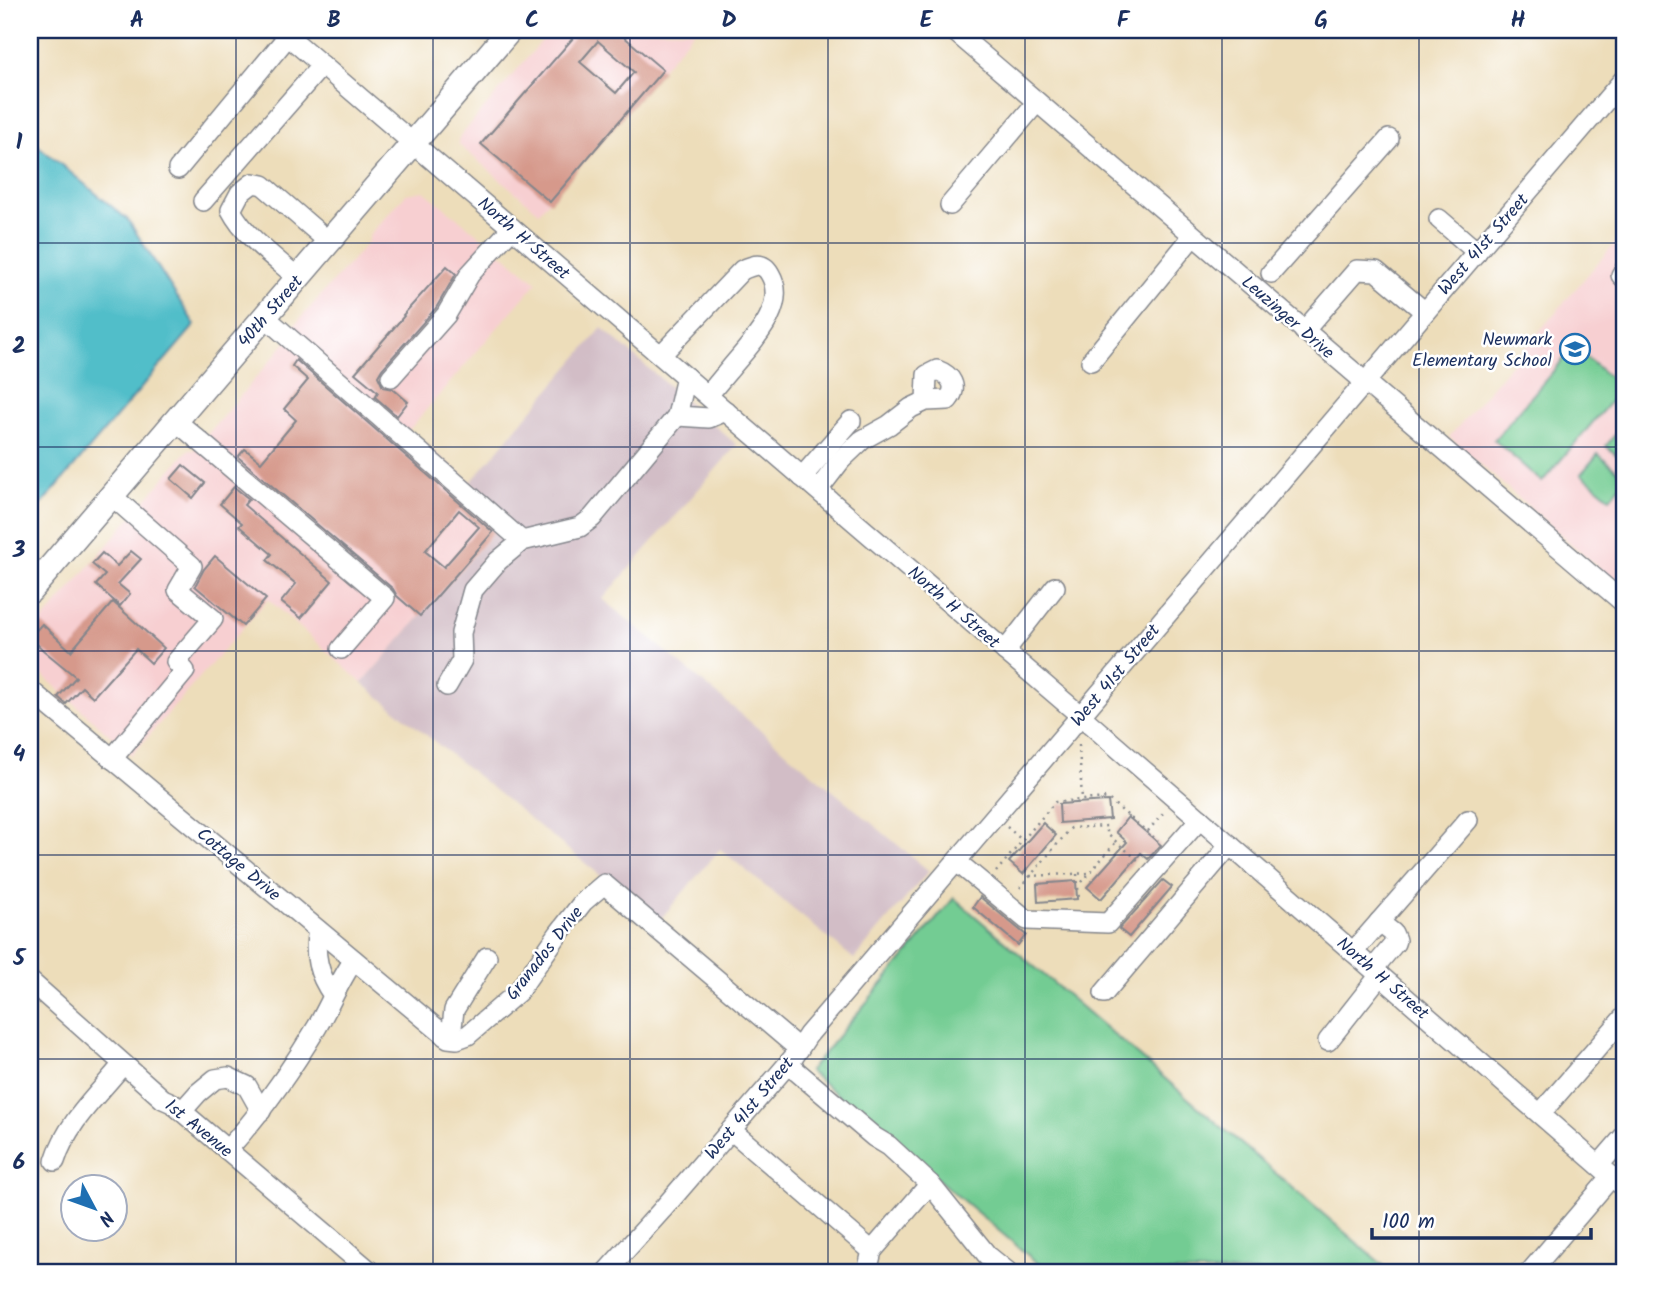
<svg xmlns="http://www.w3.org/2000/svg" width="1655" height="1302" font-family="Kalam,sans-serif">
<style>
.built{fill:#f7cfd1}
.industrial{fill:#d2bdc6}
.green{fill:#73cc93;stroke:#477e78;stroke-width:2}
.water{fill:#51bec9;stroke:#367694;stroke-width:2}
.building{fill:#d6998b;fill-rule:evenodd}
.lines{fill:none;stroke-linecap:round;stroke-linejoin:round}
.minor-casing{stroke:#84868c;stroke-width:22}
.major-casing{stroke:#84868c;stroke-width:27}
.path{stroke:#84868c;stroke-width:2.5;stroke-dasharray:2 5;stroke-linecap:butt}
.minor{stroke:#fff;stroke-width:19}
.major{stroke:#fff;stroke-width:24}
.grid{fill:none;stroke:#1b2f5e;stroke-width:2;stroke-opacity:0.55}
.labels{text-anchor:middle;stroke-width:5;stroke-linejoin:round;paint-order:stroke}
.street-label{font-size:18px;fill:#1b2f5e;stroke:#fff}
.poi-label{font-size:18px;fill:#1b2f5e;stroke:#fff;text-anchor:end}
.neatline{fill:none;stroke:#1b2f5e;stroke-width:2.5}
.grid-label{font-size:23px;text-anchor:middle;font-weight:bold;fill:#1b2f5e}
</style>
<rect width="100%" height="100%" fill="#fff"/>
<filter id="ink" filterUnits="userSpaceOnUse"><feTurbulence type="fractalNoise" baseFrequency=".0143" numOctaves="2"/><feDisplacementMap in="SourceGraphic" scale="14" xChannelSelector="R" yChannelSelector="G"/><feConvolveMatrix kernelMatrix="1 2 1 2 8 2 1 2 1" color-interpolation-filters="sRGB"/></filter>
<filter id="wash" filterUnits="userSpaceOnUse"><feTurbulence type="fractalNoise" baseFrequency=".00686" numOctaves="4" result="noise"/><feDisplacementMap in="SourceGraphic" scale="28" xChannelSelector="R" yChannelSelector="G"/><feGaussianBlur stdDeviation="1.57" result="paint"/><feColorMatrix in="noise" values="0 0 0 0 0 0 0 0 0 0 0 0 0 0 0 0 0 1.4 0 .05"/><feComposite in="paint" operator="in"/></filter>
<g filter="url(#wash)">
<rect width="100%" height="100%" fill="#edddba"/>
<g class="built">
<path d="M551,30H695L539,212L459,145L458,139Z"/>
<path d="M424,191L537,282L408,431L471,482L508,516L362,683L268,599L132,755L30,664V636L188,450H194L294,333L292,328L367,243L370,234L406,194Z"/>
<path d="M1625,231V591L1449,437Z"/>
</g>
<path class="industrial" d="M602,328L737,445L603,599L929,871L854,959L720,849L658,922L362,683L508,516L471,482Z"/>
<g class="green">
<path d="M1574,347L1622,388L1542,482L1494,440Z"/>
<path d="M1617,432L1625,438V462L1606,446Z"/>
<path d="M1598,454L1625,477V480L1610,498L1581,474Z"/>
<path d="M954,898L1391,1272H1048L809,1071Z"/>
</g>
<path class="water" d="M30,139L128,220L195,325L30,518Z"/>
<g id="blocks">
<g class="building">
<path d="M580,30H616L663,70L550,202L481,144ZM598,41L634,72L616,93L580,62Z"/>
<path d="M447,266L456,274L436,308L382,369L378,376L383,387L393,389L408,402L397,416L375,397L378,392L355,373L404,316L403,315Z"/>
<path d="M296,360L493,532L420,616L397,596L393,589L238,457L245,449L261,462L296,420L284,409L308,380L292,366ZM459,510L479,527L444,567L425,551Z"/>
<path d="M183,465L205,483L193,498L171,479Z"/>
<path d="M234,487L249,499L244,505L332,581L301,618L281,602L296,584L267,560L272,554L239,526L242,523L220,504Z"/>
<path d="M131,551L141,559L118,584L130,594L120,606L96,585L105,575L92,564L102,553L117,566Z"/>
<path d="M215,556L266,599L243,626L195,586L204,569Z"/>
<path d="M113,602L164,648L151,663L136,649L93,697L82,687L66,704L58,697L76,677L43,650L30,637L42,624L71,651Z"/>
<path d="M1108,801L1110,819L1060,823L1059,804Z"/>
<path d="M1128,817L1161,845L1148,859L1141,853L1101,899L1087,887L1127,842L1116,832Z"/>
<path d="M1043,823L1056,835L1023,874L1009,862Z"/>
<path d="M1163,880L1172,887L1129,937L1119,929Z"/>
<path d="M1076,881L1077,899L1038,902L1037,884Z"/>
<path d="M980,897L1026,935L1018,945L973,907Z"/>
</g>
</g>
</g>
<g filter="url(#ink)">
<use href="#blocks" fill-opacity="0" stroke="#84868c" stroke-width="2"/>
<g class="lines">
<g class="minor-casing">
<g id="minor">
<path d="M281,30L1081,716L1625,1188"/>
<path d="M953,30L1625,604"/>
<path d="M178,169L288,36"/>
<path d="M203,201L322,65"/>
<path d="M950,205L1037,102"/>
<path d="M1439,219L1477,252"/>
<path d="M1625,269L1621,275L1625,279"/>
<path d="M1271,273L1389,139"/>
<path d="M298,278C275,258 245,237 231,210L240,193L253,183L263,185L329,242"/>
<path d="M265,317L522,541"/>
<path d="M1304,331L1357,270L1376,271L1425,312"/>
<path d="M661,355L742,270C753,265 763,261 770,274C790,308 748,346 729,370C722,378 715,387 708,395"/>
<path d="M1091,361L1193,236"/>
<path d="M391,377L446,315L470,274L512,228"/>
<path d="M686,377L677,416L709,418L726,411"/>
<path d="M176,421L385,598L341,649"/>
<path d="M802,477L851,421"/>
<path d="M818,490L841,460L862,440L889,425L911,408L926,401L948,400C959,387 951,375 937,370L927,375L926,401"/>
<path d="M112,496L192,566L178,590L213,619L176,662L185,671L112,759"/>
<path d="M1005,651L1055,587"/>
<path d="M447,686L462,660L461,633L473,590L498,561L522,541L580,527L592,518L677,416"/>
<path d="M30,690L448,1038L457,1039L468,1035L518,992L559,933L583,902L604,884L799,1049"/>
<path d="M957,862L1027,920L1108,923L1200,819"/>
<path d="M318,930C313,954 319,976 333,995"/>
<path d="M1353,952L1468,820"/>
<path d="M1373,969L1395,943L1396,940L1393,933L1379,922"/>
<path d="M30,981L163,1099L172,1103L371,1272"/>
<path d="M1104,993L1230,845"/>
<path d="M445,1036L452,1027L454,1010L487,957"/>
<path d="M1328,1041L1380,975"/>
<path d="M788,1064L874,1137L889,1146L930,1184L987,1255L1008,1272"/>
<path d="M182,1111L198,1093L215,1079L228,1077L247,1086L261,1111"/>
<path d="M1540,1114L1625,1016"/>
<path d="M731,1130L872,1251L867,1272"/>
<path d="M227,1150C262,1112 291,1070 317,1027C330,1005 339,981 354,960"/>
<path d="M55,1161C67,1122 98,1095 123,1064"/>
<path d="M1599,1165L1625,1135"/>
<path d="M872,1251L930,1184"/>
<path d="M606,1272L662,1210L793,1058L808,1035L1625,78"/>
<path d="M1530,1272L1612,1176"/>
</g>
</g>
<g class="major-casing">
<path id="major" d="M30,591L510,30"/>
</g>
<g class="path">
<path d="M1079,745L1082,800"/>
<path d="M1007,827L1023,841"/>
<path d="M1148,831L1164,812"/>
<path d="M996,872L1055,802L1107,798L1158,841"/>
<path d="M1077,874L1079,900"/>
<path d="M1030,876L1090,873"/>
<path d="M1082,882L1116,842"/>
<path d="M1020,888L1071,828L1107,826V834L1139,861"/>
</g>
<use href="#minor" class="minor"/>
<use href="#major" class="major"/>
</g>
</g>
<path class="grid" d="M236,30V1272M433,30V1272M630,30V1272M828,30V1272M1025,30V1272M1222,30V1272M1419,30V1272M30,243H1625M30,447H1625M30,651H1625M30,855H1625M30,1059H1625"/>
<defs>
<g id="school-ring" transform="scale(1.575)"><circle r="9.5" fill="#fff" stroke="#1f6fb2" stroke-width="1.5"/><path d="M0-5L7-2L0 1L-7-2ZM-4 1L0 2.5L4 1V4Q0 6-4 4Z" fill="#1f6fb2"/></g>
</defs>
<g fill-rule="evenodd">
<use href="#school-ring" x="1575" y="349"/>
</g>
<g class="labels">
<g class="street-label">
<text transform="translate(524 238) rotate(41)" y="6">North H Street</text>
<text transform="translate(1483 244) rotate(-49)" y="6">West 41st Street</text>
<text transform="translate(270 311) rotate(-49)" y="6">40th Street</text>
<text transform="translate(1288 317) rotate(41)" y="6">Leuzinger Drive</text>
<text transform="translate(954 607) rotate(41)" y="6">North H Street</text>
<text transform="translate(1115 675) rotate(-50)" y="6">West 41st Street</text>
<text transform="translate(239 864) rotate(40)" y="6">Cottage Drive</text>
<text transform="translate(544 953) rotate(-52)" y="6">Granados Drive</text>
<text transform="translate(1383 978) rotate(41)" y="6">North H Street</text>
<text transform="translate(749 1108) rotate(-50)" y="6">West 41st Street</text>
<text transform="translate(199 1128) rotate(39)" y="6">1st Avenue</text>
</g>
<g class="poi-label">
<text x="1552" y="345">Newmark<tspan x="1552" dy="21">Elementary School</tspan></text>
</g>
</g>
<rect width="1655" height="1302" fill="none" stroke="#fff" stroke-width="77"/>
<g transform="translate(94 1208) rotate(131)"><circle r="33" fill="#ffffff" stroke="#a4acbf" stroke-width="2"/>
<path d="M0-5L12 26L0 18L-12 26Z" fill="#1f6fb2"/>
<text y="-10" font-size="19" font-weight="bold" text-anchor="middle" fill="#1b2f5e">N</text>
</g>
<path d="M1372 1228v10h219v-10" fill="none" stroke="#1b2f5e" stroke-width="3.5"/>
<text x="1382" y="1228" font-size="21" fill="#1b2f5e" stroke="#ffffff" stroke-width="5" paint-order="stroke">100 m</text>
<rect x="38" y="38" width="1578" height="1226" class="neatline"/>
<g class="grid-label">
<text x="137" y="27">A</text>
<text x="334" y="27">B</text>
<text x="532" y="27">C</text>
<text x="729" y="27">D</text>
<text x="926" y="27">E</text>
<text x="1123" y="27">F</text>
<text x="1321" y="27">G</text>
<text x="1518" y="27">H</text>
<text x="19" y="149">1</text>
<text x="19" y="353">2</text>
<text x="19" y="557">3</text>
<text x="19" y="761">4</text>
<text x="19" y="965">5</text>
<text x="19" y="1169">6</text>
</g>
</svg>
